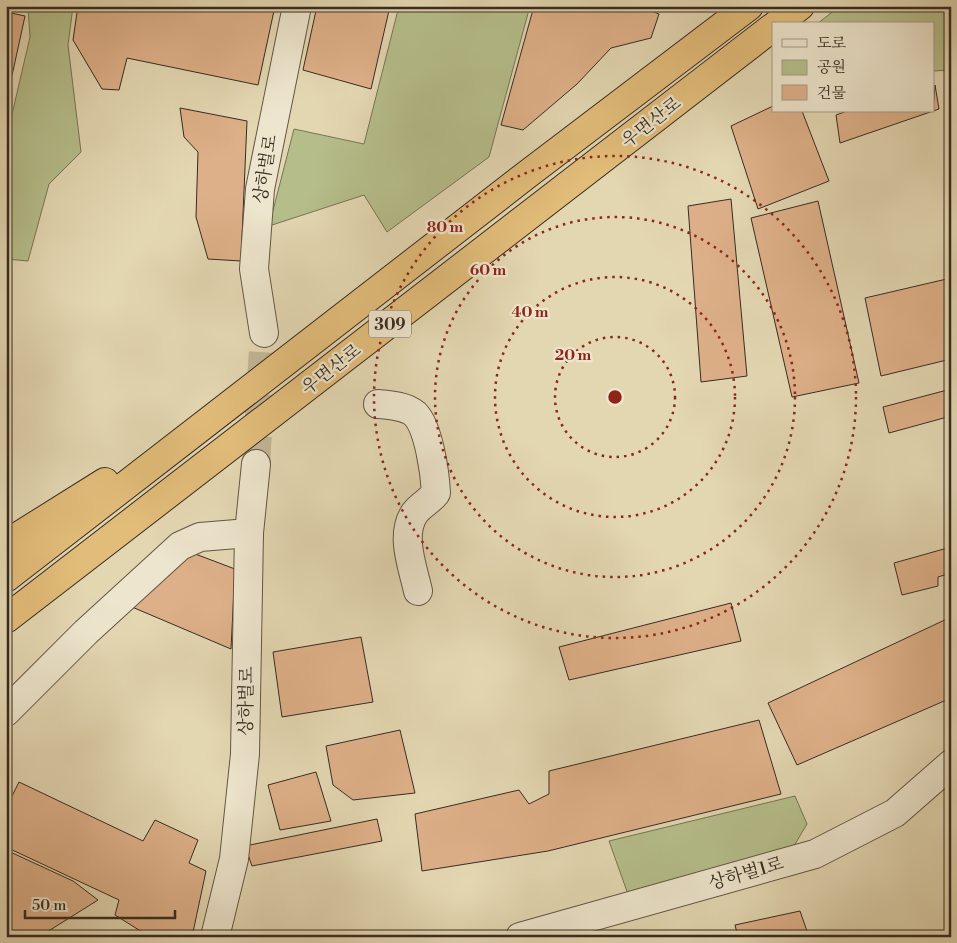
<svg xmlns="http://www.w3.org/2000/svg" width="957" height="943" font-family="'Libre Bodoni','Noto Serif KR',serif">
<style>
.green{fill:#b5be8b;stroke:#767456}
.building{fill:#deb089;stroke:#372b22}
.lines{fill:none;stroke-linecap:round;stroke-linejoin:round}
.minor-tunnel{stroke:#c1b595;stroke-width:28;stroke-dasharray:28 14;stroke-linecap:butt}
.minor-casing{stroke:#625646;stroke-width:30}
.highway-casing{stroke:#372b22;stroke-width:30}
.minor{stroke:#ede5cd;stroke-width:28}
.highway{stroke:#e2bc79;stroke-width:28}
.ring{fill:none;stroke:#8f2418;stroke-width:2.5;stroke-dasharray:2.5 5}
.labels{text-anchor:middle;stroke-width:4.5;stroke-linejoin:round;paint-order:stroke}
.shield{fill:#ede5cd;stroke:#6e6355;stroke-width:1}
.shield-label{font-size:16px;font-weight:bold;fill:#372b22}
.street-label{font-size:18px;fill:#372b22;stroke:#ede5cd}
.centre{fill:#8f2418;stroke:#ede5cd;stroke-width:2.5}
.ring-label{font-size:15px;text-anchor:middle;font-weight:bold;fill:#8f2418;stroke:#ede5cd;stroke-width:4.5;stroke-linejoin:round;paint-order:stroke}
</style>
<rect width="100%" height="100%" fill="#e3d7b2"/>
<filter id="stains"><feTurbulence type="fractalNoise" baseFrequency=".004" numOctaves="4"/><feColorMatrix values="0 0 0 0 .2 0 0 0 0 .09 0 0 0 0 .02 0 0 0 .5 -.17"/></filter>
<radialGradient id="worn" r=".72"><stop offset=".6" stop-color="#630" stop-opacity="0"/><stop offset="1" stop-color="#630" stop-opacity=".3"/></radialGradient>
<g class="green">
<path d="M28,6H73L68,45L81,152L49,184L28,261L6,259V140L30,37Z"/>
<path d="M399,6H530L489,157L387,232L364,195L269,226L294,129L364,144Z"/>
<path d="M840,6H951V70L933,71V24H817Z"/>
<path d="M795,796L807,824L791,851L629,897L609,841Z"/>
</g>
<g class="building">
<path d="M78,6H275L258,85L127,58L119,90L102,89L73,40Z"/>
<path d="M317,6H390L371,89L303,70Z"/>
<path d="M534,6H639L659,14L651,38L611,48L577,84L523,130L501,125Z"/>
<path d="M6,12L25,16L6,103Z"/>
<path d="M935,85L939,109L840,143L836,115L847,111H933Z"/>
<path d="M773,106V111H802L829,181L758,209L731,126Z"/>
<path d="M180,108L247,121L241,261L208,259L196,217L198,152L184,137Z"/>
<path d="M731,199L747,376L701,382L688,206Z"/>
<path d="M818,201L859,383L792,397L751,218Z"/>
<path d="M951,278V359L881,376L865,298Z"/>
<path d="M951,389V416L889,433L883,407Z"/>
<path d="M951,547V573L938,577V586L902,595L894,563Z"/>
<path d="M190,552L235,569L231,649L132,607Z"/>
<path d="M731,603L741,641L569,680L559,647Z"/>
<path d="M951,617V698L797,765L768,703Z"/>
<path d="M361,637L373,702L282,717L273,652Z"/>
<path d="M759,720L781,794L548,851L422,871L415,814L519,790L529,804L549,794V771Z"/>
<path d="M400,730L415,793L353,800L333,785L326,746Z"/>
<path d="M316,772L331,821L280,830L268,785Z"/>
<path d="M19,782L143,841L155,820L198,840L189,863L206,871L192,937H150L115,915L119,900L6,847V808Z"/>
<path d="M377,819L382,841L252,866L245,846Z"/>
<path d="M6,850L73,881L98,900L39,937H6Z"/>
<path d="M800,911L809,937H738L735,925Z"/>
</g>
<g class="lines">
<path class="minor-tunnel" d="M256,464L264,333"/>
<g class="minor-casing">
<g id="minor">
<path d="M264,333L254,269L260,189L297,6"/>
<path d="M378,404C390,405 406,406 415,414C429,428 435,474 436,493C430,501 419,506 414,514C400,536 413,568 418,591"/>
<path d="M6,712L86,632L180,546L200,537L249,533"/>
<path d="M215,937L234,859L245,754L249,533L256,464"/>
<path d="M520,937L815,854L895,813L951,764"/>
</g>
</g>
<g class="highway-casing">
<g id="highway">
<path d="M777,24L800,6"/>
<path d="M6,544L105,482"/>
<path d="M6,578L529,173L749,6"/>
<path d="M6,619L773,27"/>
</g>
</g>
<use href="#minor" class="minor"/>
<use href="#highway" class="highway"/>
</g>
<g class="ring">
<circle cx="615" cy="397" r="60"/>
<circle cx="615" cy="397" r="120"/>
<circle cx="615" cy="397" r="180"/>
<circle cx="615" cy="397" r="241"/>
</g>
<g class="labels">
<rect class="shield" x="369" y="310.5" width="42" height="27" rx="4"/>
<g class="shield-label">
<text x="390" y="330">309</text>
</g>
<g class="street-label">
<text transform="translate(651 122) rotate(-38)" y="6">우면산로</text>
<text transform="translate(265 169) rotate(-81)" y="6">상하벌로</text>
<text transform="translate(331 369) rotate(-38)" y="6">우면산로</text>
<text transform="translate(246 701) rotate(-89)" y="6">상하벌로</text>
<text transform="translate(746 873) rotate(-16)" y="6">상하벌1로</text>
</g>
</g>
<circle cx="615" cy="397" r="8" class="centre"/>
<g class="ring-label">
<text x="445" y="232">80 m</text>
<text x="488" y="275">60 m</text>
<text x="530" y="317">40 m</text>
<text x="573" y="360">20 m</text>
</g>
<rect width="957" height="943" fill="none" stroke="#e3d7b2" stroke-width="25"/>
<rect x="8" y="8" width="942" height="928" fill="none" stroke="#372b22" stroke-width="2.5"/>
<rect x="12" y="12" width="932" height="918" fill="none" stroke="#372b22"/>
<rect x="772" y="22" width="162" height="90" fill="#ede5cd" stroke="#a49b89"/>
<rect x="782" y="39" width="25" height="8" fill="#ede5cd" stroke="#a49b89"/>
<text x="817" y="48" font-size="15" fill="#372b22">도로</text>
<rect x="782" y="60" width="25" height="15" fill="#b5be8b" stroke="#a49b89"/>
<text x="817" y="72" font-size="15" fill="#372b22">공원</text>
<rect x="782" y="85" width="25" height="15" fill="#deb089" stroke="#a49b89"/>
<text x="817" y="98" font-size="15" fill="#372b22">건물</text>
<path d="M25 910v8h150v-8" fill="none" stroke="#372b22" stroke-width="2.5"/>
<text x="32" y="910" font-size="15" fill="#372b22" stroke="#ede5cd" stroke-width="4" paint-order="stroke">50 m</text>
<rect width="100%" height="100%" filter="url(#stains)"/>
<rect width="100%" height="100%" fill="url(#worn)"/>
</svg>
